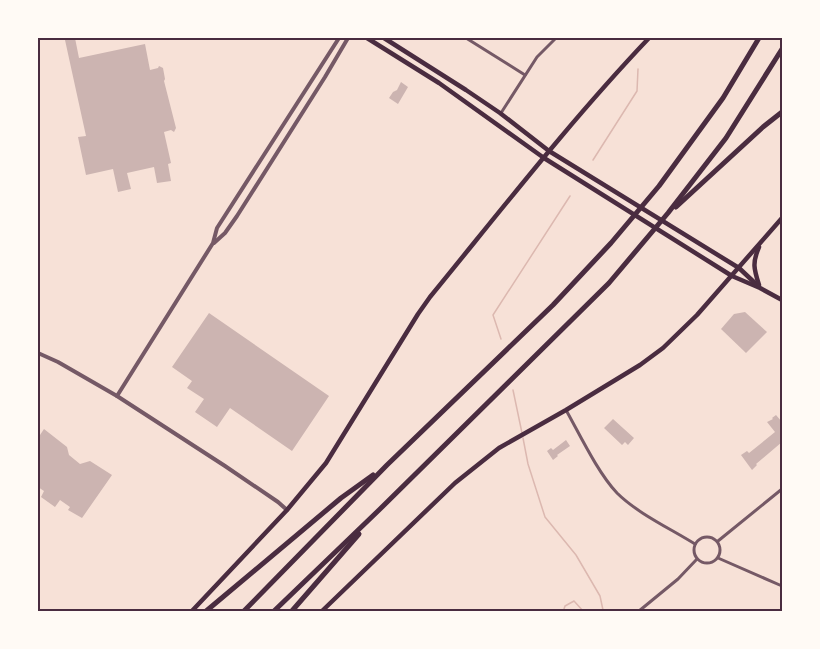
<svg xmlns="http://www.w3.org/2000/svg" width="820" height="649" viewBox="0 0 820 649" font-family="'IBM Plex Serif',serif">
  <rect width="100%" height="100%" fill="#f7e1d7"/>
  <g fill="none" stroke-linecap="round" stroke-linejoin="round">
    <g stroke="#dcb8b0" stroke-width="1.5">
      <path d="M 635,38 L 635,39"/>
      <path d="M 593,160 L 637,91 L 638,69"/>
      <path d="M 501,339 L 493,315 L 570,196"/>
      <path d="M 513,390 L 522,433"/>
      <path d="M 523,438 L 528,464 L 545,517 L 576,555 L 600,596 L 603,610 L 600,612"/>
      <path d="M 563,612 L 565,606 L 574,601 L 584,612"/>
    </g>
  </g>
  <g fill="#ccb4b1">
    <path d="M 75,38 L 79,58 L 145,44 L 150,70 L 158,68 L 159,66 L 163,68 L 165,79 L 164,81 L 176,128 L 174,132 L 171,130 L 164,132 L 171,163 L 168,164 L 171,181 L 157,183 L 154,167 L 127,173 L 131,189 L 118,192 L 113,169 L 86,175 L 78,137 L 86,136 L 65,40 Z"/>
    <path d="M 401,82 L 408,87 L 398,104 L 389,98 L 393,92 L 397,90 Z"/>
    <path d="M 745,312 L 767,332 L 746,353 L 721,329 L 734,314 Z"/>
    <path d="M 209,313 L 329,396 L 292,451 L 230,408 L 217,427 L 195,412 L 204,399 L 187,388 L 192,381 L 172,367 Z"/>
    <path d="M 776,415 L 782,422 L 782,442 L 756,464 L 757,465 L 752,470 L 741,455 L 747,451 L 749,453 L 775,432 L 767,422 L 773,419 L 772,418 Z"/>
    <path d="M 613,419 L 634,438 L 628,445 L 625,442 L 622,445 L 604,428 Z"/>
    <path d="M 44,429 L 67,447 L 69,455 L 80,464 L 90,461 L 112,475 L 82,518 L 68,510 L 70,507 L 60,500 L 55,507 L 41,497 L 44,491 L 38,487 L 38,438 Z"/>
    <path d="M 566,440 L 570,446 L 557,455 L 558,456 L 553,460 L 547,451 L 551,448 L 553,450 Z"/>
  </g>
  <g fill="none" stroke-linecap="round" stroke-linejoin="round">
    <g stroke="#755966" stroke-width="3">
      <path d="M 466,38 L 525,75"/>
      <path d="M 501,113 L 537,57 L 556,38"/>
      <path d="M 566,410 C 580,435 598,473 617,493 C 637,513 671,529 695,544"/>
      <circle cx="707" cy="550" r="13"/>
      <path d="M 718,541 L 782,489"/>
      <path d="M 718,558 L 782,586"/>
      <path d="M 639,611 L 678,579 L 697,559"/>
    </g>
    <g stroke="#755966" stroke-width="4">
      <path d="M 214,243 L 225,233 L 237,216 L 325,77 L 348,38"/>
      <path d="M 38,353 L 58,362 L 117,396 L 225,466 L 278,502 L 287,510"/>
      <path d="M 117,396 L 213,243 L 217,228 L 339,38"/>
    </g>
    <g stroke="#4a2c40" stroke-width="4.5">
      <path d="M 367,38 L 439,83 L 544,158 L 732,276 L 760,288 L 782,300"/>
      <path d="M 384,38 L 466,90 L 500,113 L 549,151 L 739,268 L 756,284"/>
      <path d="M 759,247 C 752,263 754,269 759,285"/>
      <path d="M 191,612 L 287,510 L 326,463 L 418,314 L 430,297 C 502,209 571,120 649,38"/>
      <path d="M 321,612 L 455,483 L 499,448 L 566,410 L 640,365 L 663,348 L 697,315 L 782,218"/>
    </g>
    <g stroke="#4a2c40" stroke-width="5">
      <path d="M 676,207 L 763,127 L 782,112"/>
      <path d="M 205,612 L 341,498 L 373,475"/>
      <path d="M 243,612 L 387,465 L 553,305 L 611,243 L 659,186 L 723,98 L 759,38"/>
      <path d="M 273,612 L 379,510 L 609,283 L 668,213 L 726,138 L 782,49"/>
      <path d="M 291,612 L 359,534"/>
    </g>
  </g>
  <rect width="820" height="649" fill="none" stroke="#fffaf5" stroke-width="78"/>
  <rect x="39" y="39" width="742" height="571" fill="none" stroke="#4a2c40" stroke-width="2"/>
</svg>
